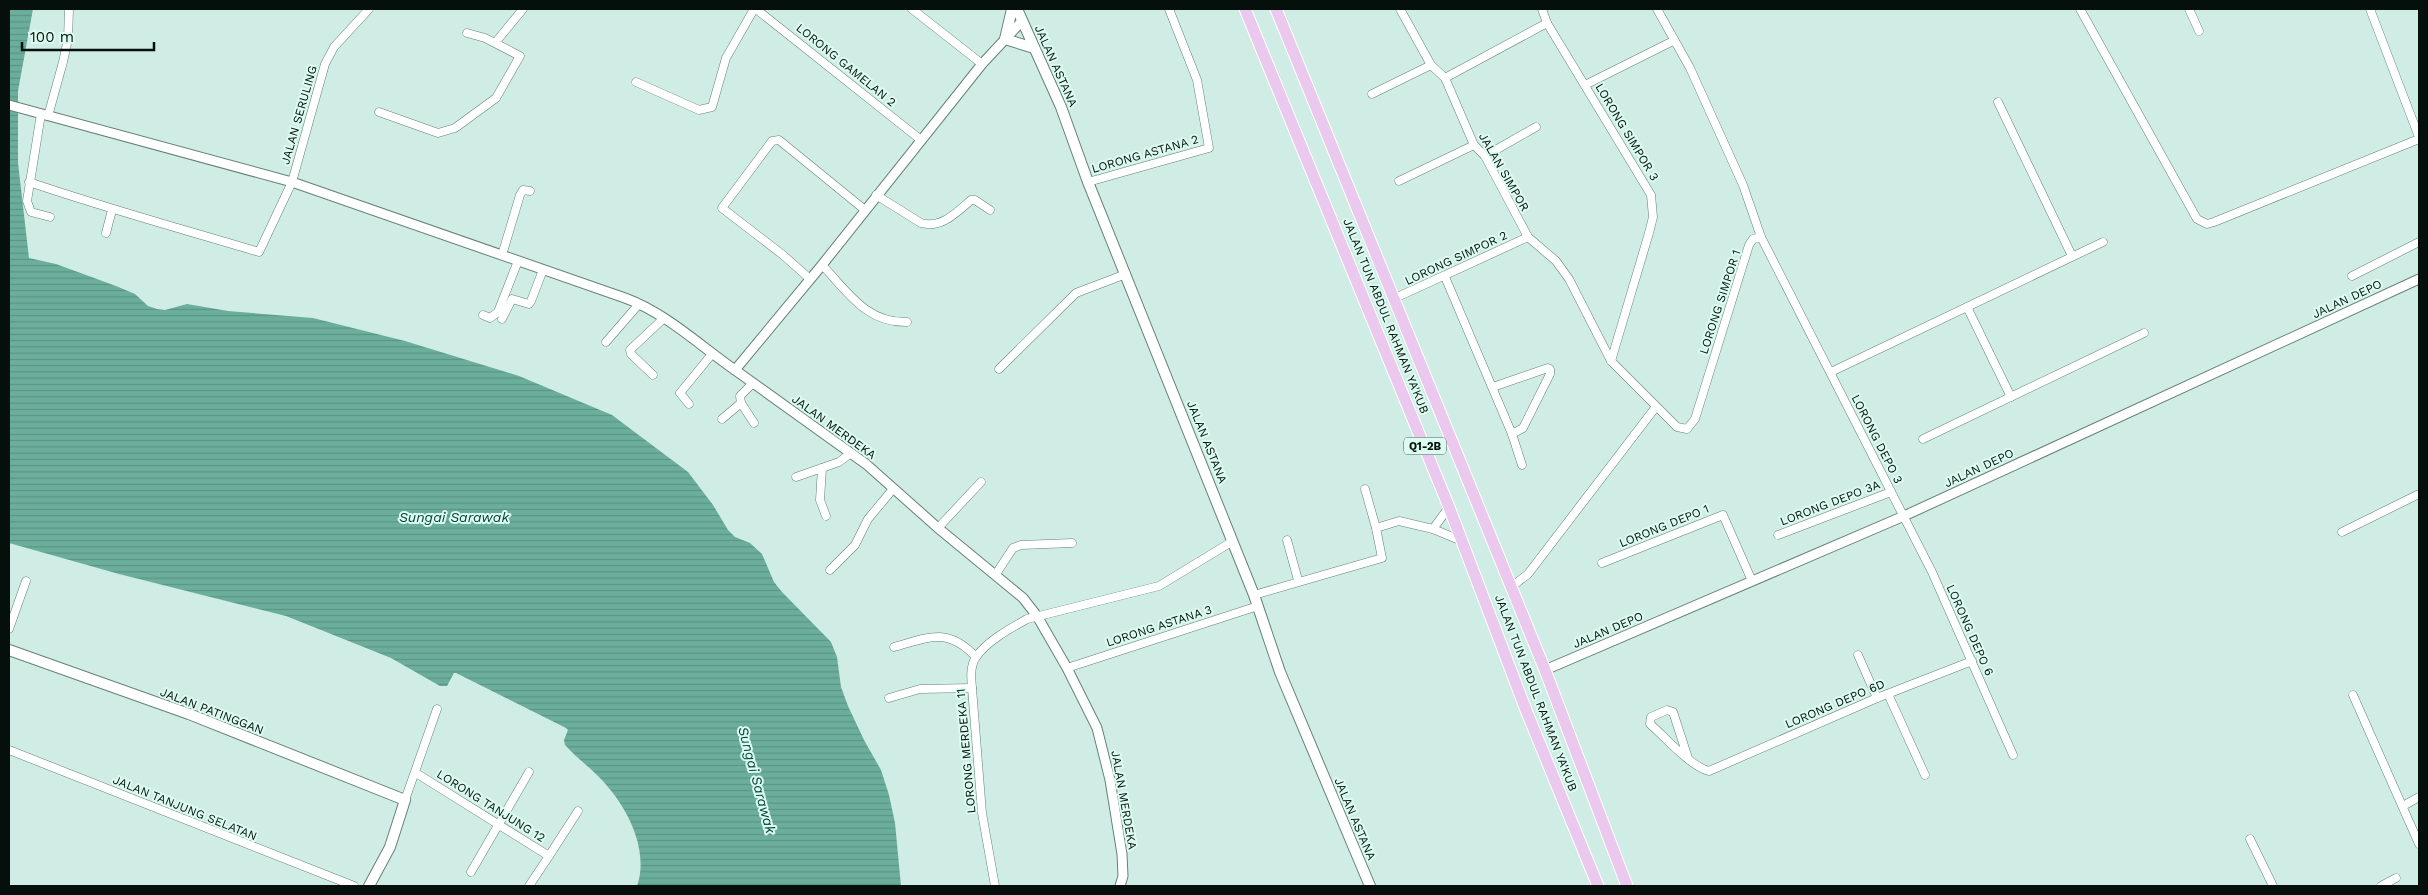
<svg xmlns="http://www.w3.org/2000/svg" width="2428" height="895" viewBox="0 0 2428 895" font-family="'Work Sans',sans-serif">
  <defs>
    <pattern id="water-rules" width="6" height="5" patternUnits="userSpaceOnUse" patternTransform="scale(1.25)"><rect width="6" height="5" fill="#6bae9c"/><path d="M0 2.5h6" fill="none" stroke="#5b9485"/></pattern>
  </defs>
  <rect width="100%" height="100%" fill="#cfede4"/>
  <path fill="url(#water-rules)" d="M 9,9 L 33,9 L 18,91 L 18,163 L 29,258 L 56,264 L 116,286 L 135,294 L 148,306 L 157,309 L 165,310 L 187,304 L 228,311 L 313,318 L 405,341 L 519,376 L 612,415 L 688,472 L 713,505 L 728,530 L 735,537 L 750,543 L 762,554 L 774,582 L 782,592 L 831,642 L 837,657 L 841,687 L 848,706 L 864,740 L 881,770 L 889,795 L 895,823 L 901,886 L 637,886 C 650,849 626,804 599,777 C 588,766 576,757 565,745 L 564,740 L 568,730 L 566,728 L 456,673 L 454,673 L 447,686 L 440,686 L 391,658 L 286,616 L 119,574 L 9,543 Z"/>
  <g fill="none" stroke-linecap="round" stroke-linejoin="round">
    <g stroke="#668179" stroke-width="9">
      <g id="minor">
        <path d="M 756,9 L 921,140"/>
        <path d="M 912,9 L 982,64"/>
        <path d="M 1400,9 L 1431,65 L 1445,78 L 1474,145 L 1485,156 L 1528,237 L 1556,261 L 1569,279 L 1611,361 L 1677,427 L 1687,429 L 1695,419 L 1749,245 L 1753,239 L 1761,237"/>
        <path d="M 1542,9 L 1547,23 L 1651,195 L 1653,217 L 1649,233 L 1611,361"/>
        <path d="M 1657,9 L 1690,68 L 1743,185 L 1761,237 L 1932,572 L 2013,755"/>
        <path d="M 2080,9 L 2197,219 L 2207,224 L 2214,222 L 2419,139"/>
        <path d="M 2189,9 L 2199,31"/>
        <path d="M 2370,9 L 2419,137"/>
        <path d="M 495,43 L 523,9"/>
        <path d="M 1445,78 L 1547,23"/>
        <path d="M 636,82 L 699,110 L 712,107 L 726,58 L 754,9"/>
        <path d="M 1585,85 L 1673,41"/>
        <path d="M 1372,94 L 1431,65"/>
        <path d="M 1998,102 L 2072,256"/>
        <path d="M 379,112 L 438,133 L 455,128 L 496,98 L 520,56 L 485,38 L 467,33"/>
        <path d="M 41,114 L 27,201 L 31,212 L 50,217"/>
        <path d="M 48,116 L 63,62 L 68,39 L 69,9"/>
        <path d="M 1485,156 L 1536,127"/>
        <path d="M 1399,181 L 1474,145"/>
        <path d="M 29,182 C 105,208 182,229 259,252 L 292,182 L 325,64 L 334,47 L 369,9"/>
        <path d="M 1088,182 L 1209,148 L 1197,80 L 1169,9"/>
        <path d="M 876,195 L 921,223 C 941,229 956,213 971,200 L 975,200 L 990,210"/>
        <path d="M 106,233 L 112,210"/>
        <path d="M 502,255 L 520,195 L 523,190 L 530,191"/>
        <path d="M 822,265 C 848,292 866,323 907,322"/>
        <path d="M 2352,276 L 2419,242"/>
        <path d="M 1445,277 L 1512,434 L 1522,465"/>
        <path d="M 810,279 L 783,255 L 722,208 L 772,141 L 779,140 L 865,210"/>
        <path d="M 1393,299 L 1528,237"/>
        <path d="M 1967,307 L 2011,397"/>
        <path d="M 483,315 L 490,318 L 498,312 L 518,261"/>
        <path d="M 502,319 L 512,299 L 529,304 L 531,301 L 543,270"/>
        <path d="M 606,342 L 639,304"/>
        <path d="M 999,369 L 1076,293 L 1126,274"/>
        <path d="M 1831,372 L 2103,242"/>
        <path d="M 653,375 L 631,354 L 630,350 L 664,318"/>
        <path d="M 753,383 L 740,396 L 741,403 L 754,423"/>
        <path d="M 1493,387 L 1548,368 L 1550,369 L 1550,374 L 1523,428 L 1512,434"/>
        <path d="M 689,404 L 680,393 L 712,354"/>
        <path d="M 722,419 L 741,403"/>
        <path d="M 1923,439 L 2144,333"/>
        <path d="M 822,468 L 820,500 L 826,516"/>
        <path d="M 796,477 L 839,462 L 851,453"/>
        <path d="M 1365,489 L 1376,528"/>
        <path d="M 938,528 L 981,482"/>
        <path d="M 1433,529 L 1449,507"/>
        <path d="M 2342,532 L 2419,494"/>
        <path d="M 1778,535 L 1891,492"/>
        <path d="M 1287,540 L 1298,580"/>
        <path d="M 1602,563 L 1723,515 L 1752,581"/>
        <path d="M 830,570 L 855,545 L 868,519 L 893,489"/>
        <path d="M 996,574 L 1013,548 L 1021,545 L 1072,543"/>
        <path d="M 1510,588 L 1528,574 L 1655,408"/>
        <path d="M 1254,595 L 1382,558 L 1376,528 L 1399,521 L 1433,529 L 1462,541"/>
        <path d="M 9,629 L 26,581"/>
        <path d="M 894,647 C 930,637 948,627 976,657"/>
        <path d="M 1858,655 L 1877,698"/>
        <path d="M 1067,668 L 1258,606"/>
        <path d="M 1888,694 L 1925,775"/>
        <path d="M 2353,695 L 2419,844"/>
        <path d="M 889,698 L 920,689 L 972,688"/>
        <path d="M 9,750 L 354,886"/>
        <path d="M 1688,758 L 1673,712 L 1667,710 L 1651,717 L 1650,724 C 1665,737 1691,767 1709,771 L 1877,698 L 1972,661"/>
        <path d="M 416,773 L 549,856 L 529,886"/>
        <path d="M 405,800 L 437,709"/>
        <path d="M 2403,806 L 2419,797"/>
        <path d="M 2250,839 L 2273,886"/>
        <path d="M 549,856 L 578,811"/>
        <path d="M 471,872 L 529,772"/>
        <path d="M 995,886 L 982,813 L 972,688 C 971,678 970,666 976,657 C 987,641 1011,628 1027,619 L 1159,586 L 1233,541"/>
        <path d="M 2381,886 L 2396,878"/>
      </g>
    </g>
    <g stroke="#668179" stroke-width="11">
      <g id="tertiary">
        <path d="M 1022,21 L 982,64 L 822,265 L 735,370 L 866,464 L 938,528 L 1023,598 L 1037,616 L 1067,668 L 1097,728 L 1110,780 L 1122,854 L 1123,876 L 1120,886"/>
        <path d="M 9,105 L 292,182 L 625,298 C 666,313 699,345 735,370"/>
        <path d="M 1545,670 L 1904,516 L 2419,279"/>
      </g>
    </g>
    <g stroke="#668179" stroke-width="12">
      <g id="secondary">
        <path d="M 1012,9 L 1005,39 L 1034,48"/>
        <path d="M 1017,9 L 1061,107 L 1088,182 L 1254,595 L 1280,672 L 1370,886"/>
        <path d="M 9,650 L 189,714 L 405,800 L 390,847 L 369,886"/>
      </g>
    </g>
    <g stroke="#fff" stroke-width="13">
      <g id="primary">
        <path d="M 1245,9 L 1449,507 L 1526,710 L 1598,886"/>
        <path d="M 1276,9 L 1545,670 L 1627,886"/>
      </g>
    </g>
    <use href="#minor" stroke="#fff" stroke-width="8"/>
    <use href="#tertiary" stroke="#fff" stroke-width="9"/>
    <use href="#secondary" stroke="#fff" stroke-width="10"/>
    <use href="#primary" stroke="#ebc8ed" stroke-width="11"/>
  </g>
  <g text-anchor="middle" stroke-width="4" stroke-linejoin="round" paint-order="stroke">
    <rect fill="#dcfbf1" stroke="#465651" stroke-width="1" x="1404" y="437.5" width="42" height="17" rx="4"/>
    <g font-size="11" font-weight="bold" fill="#050f0c">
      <text x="1425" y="450">Q1-2B</text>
    </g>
    <g font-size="12" fill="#050f0c" stroke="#dcfbf1">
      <text transform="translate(846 65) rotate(39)" y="4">LORONG GAMELAN 2</text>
      <text transform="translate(1056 66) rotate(66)" y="4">JALAN ASTANA</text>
      <text transform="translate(299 115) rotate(-74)" y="4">JALAN SERULING</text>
      <text transform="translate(1627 132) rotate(59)" y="4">LORONG SIMPOR 3</text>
      <text transform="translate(1145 154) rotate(-16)" y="4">LORONG ASTANA 2</text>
      <text transform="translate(1504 172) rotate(60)" y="4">JALAN SIMPOR</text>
      <text transform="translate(1456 258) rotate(-25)" y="4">LORONG SIMPOR 2</text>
      <text transform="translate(2347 299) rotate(-25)" y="4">JALAN DEPO</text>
      <text transform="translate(1720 302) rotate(-72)" y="4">LORONG SIMPOR 1</text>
      <text transform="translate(1386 316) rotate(68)" y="4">JALAN TUN ABDUL RAHMAN YA'KUB</text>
      <text transform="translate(834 427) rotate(36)" y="4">JALAN MERDEKA</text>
      <text transform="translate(1877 439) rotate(63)" y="4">LORONG DEPO 3</text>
      <text transform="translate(1207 442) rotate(68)" y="4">JALAN ASTANA</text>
      <text transform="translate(1979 468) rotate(-25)" y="4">JALAN DEPO</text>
      <text transform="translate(1830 503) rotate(-21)" y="4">LORONG DEPO 3A</text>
      <text transform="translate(1664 526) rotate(-22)" y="4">LORONG DEPO 1</text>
      <text transform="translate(1159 626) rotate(-18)" y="4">LORONG ASTANA 3</text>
      <text transform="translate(1608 630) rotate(-23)" y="4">JALAN DEPO</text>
      <text transform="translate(1970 630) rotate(66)" y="4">LORONG DEPO 6</text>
      <text transform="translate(1536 693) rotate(69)" y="4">JALAN TUN ABDUL RAHMAN YA'KUB</text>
      <text transform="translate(1835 704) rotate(-23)" y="4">LORONG DEPO 6D</text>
      <text transform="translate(212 711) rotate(21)" y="4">JALAN PATINGGAN</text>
      <text transform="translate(966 751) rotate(-95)" y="4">LORONG MERDEKA 11</text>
      <text transform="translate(1124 800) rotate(80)" y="4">JALAN MERDEKA</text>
      <text transform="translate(491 806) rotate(32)" y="4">LORONG TANJUNG 12</text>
      <text transform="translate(185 808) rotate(22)" y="4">JALAN TANJUNG SELATAN</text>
      <text transform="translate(1355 819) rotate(67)" y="4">JALAN ASTANA</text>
    </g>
    <g font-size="14" font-style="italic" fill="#034235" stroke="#dcfbf1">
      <text x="454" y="522">Sungai Sarawak</text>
      <text transform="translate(757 780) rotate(75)" y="5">Sungai Sarawak</text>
    </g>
  </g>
  <rect width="2428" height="895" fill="none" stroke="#050f0c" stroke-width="20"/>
  <path d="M22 42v8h132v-8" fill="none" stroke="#050f0c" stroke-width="2.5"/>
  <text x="30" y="42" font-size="15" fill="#050f0c" stroke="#dcfbf1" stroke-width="4" paint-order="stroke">100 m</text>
</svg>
